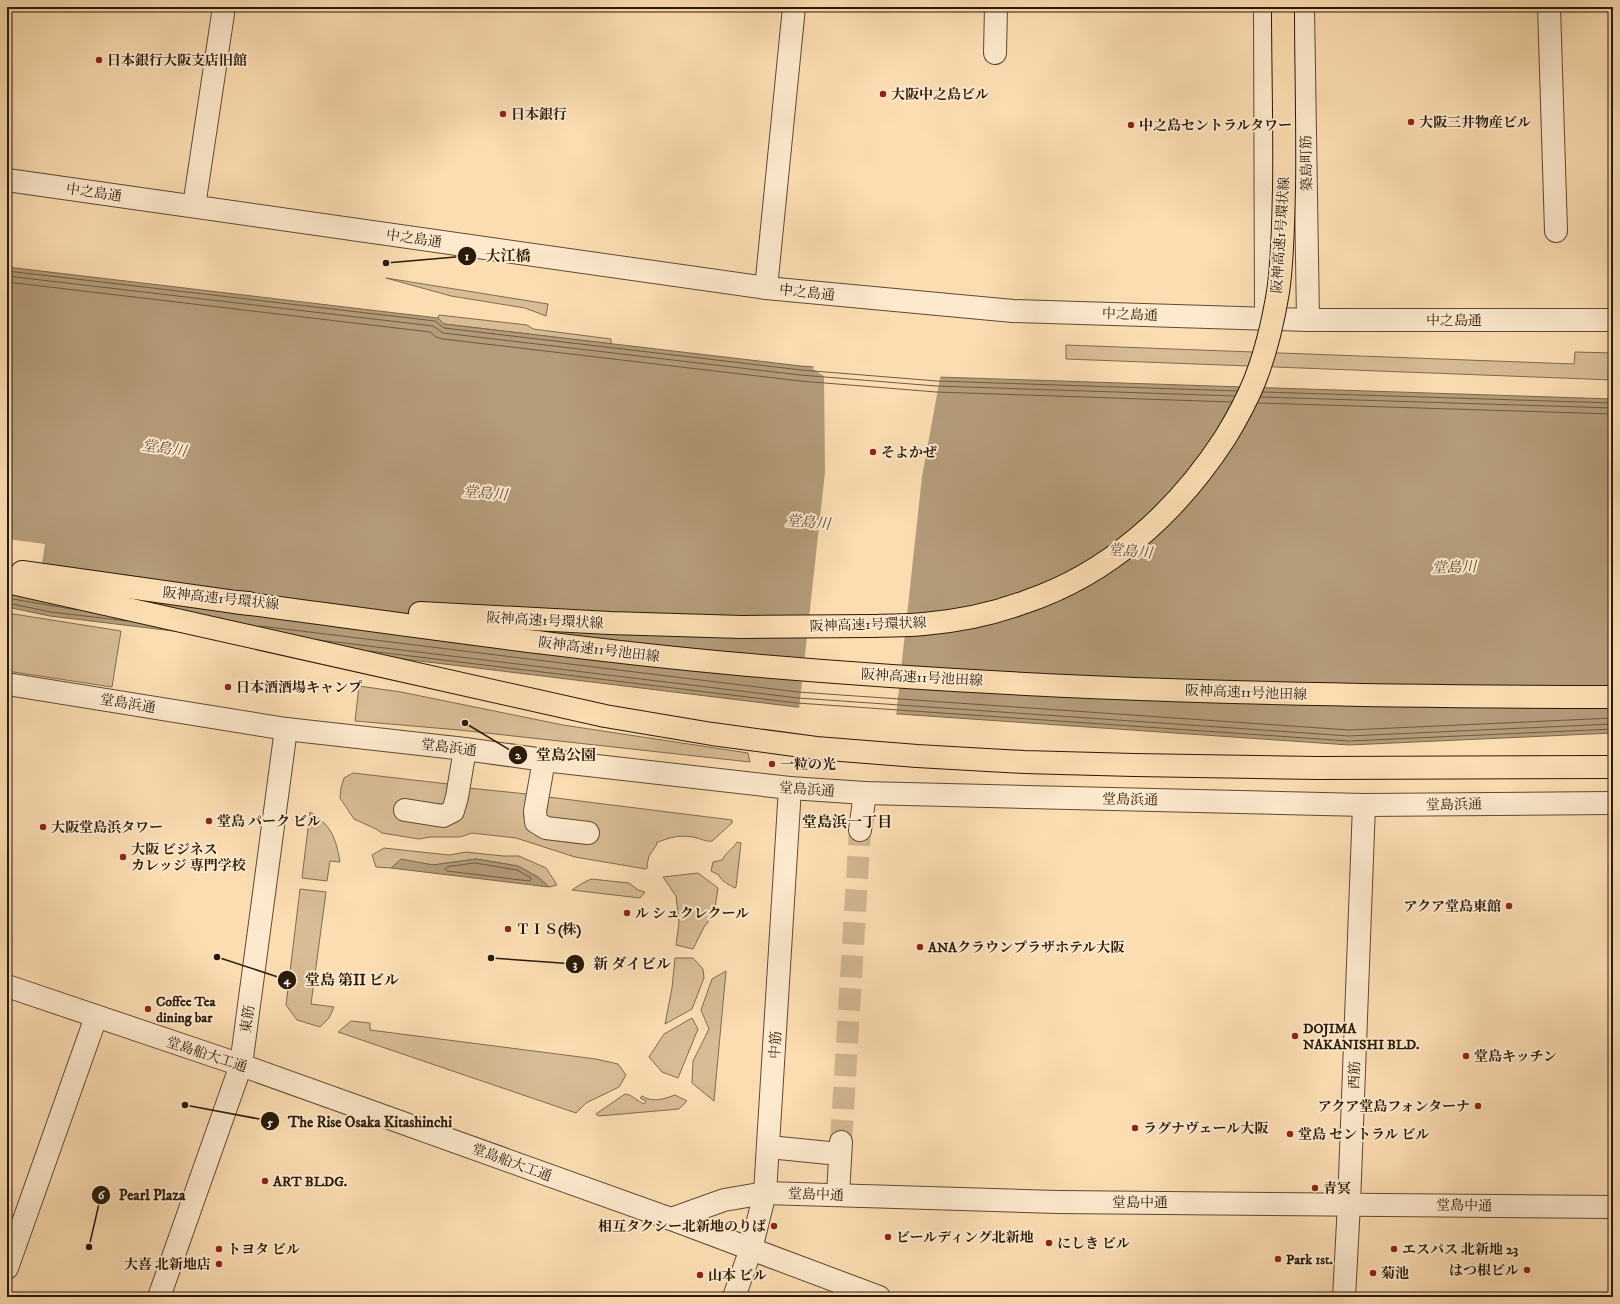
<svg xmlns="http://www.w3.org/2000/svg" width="1620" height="1304" viewBox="0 0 1620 1304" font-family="'IM FELL DW Pica','Noto Serif JP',serif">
  <rect width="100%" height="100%" fill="#fcddb2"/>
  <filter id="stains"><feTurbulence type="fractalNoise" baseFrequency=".005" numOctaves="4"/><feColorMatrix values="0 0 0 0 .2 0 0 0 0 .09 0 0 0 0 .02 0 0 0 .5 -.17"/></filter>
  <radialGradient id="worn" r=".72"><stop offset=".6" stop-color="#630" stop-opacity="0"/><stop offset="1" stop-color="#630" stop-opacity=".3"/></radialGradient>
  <g fill="#d8bc95" stroke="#806b4f">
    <path d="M 386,278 L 548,304 L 546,316 L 525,308 L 451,296 Z"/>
    <path d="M 439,315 L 527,325 L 533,329 L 611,339 L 611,344 L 444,324 L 438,318 Z"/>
    <path d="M 1066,345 L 1574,364 L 1575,352 L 1613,353 L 1613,380 L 1066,359 Z"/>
    <path d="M 7,613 L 121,631 L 112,687 L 7,671 Z"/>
    <path d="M 359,686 L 401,692 L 563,725 L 748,753 L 750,762 L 459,730 L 355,721 Z"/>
    <path d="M 353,773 L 448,784 L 445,805 L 410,800 L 447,825 C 467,820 466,805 468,788 L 527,794 L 524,817 L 528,830 L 546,839 L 581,844 L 586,839 L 546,818 L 548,797 L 732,820 L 732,823 L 712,841 C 706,842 702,839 697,838 C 681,834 670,837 656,843 L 657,844 L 649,856 L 647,865 L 648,867 L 646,869 L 575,857 L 516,838 L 472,833 L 460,837 L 430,837 L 419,839 L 382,833 L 376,829 L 354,819 L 340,798 L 341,788 L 344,778 Z"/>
    <path d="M 310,812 C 331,825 336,838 340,862 L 330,861 L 327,881 L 302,878 Z"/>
    <path d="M 737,842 L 741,843 L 736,887 L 735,888 C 729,885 721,881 719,875 L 711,871 L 713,862 L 722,860 C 727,851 732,850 737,842 Z"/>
    <path d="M 384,848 L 449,855 L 466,852 L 503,856 L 519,856 L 546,868 L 557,885 L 549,887 L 538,877 L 518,866 L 476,859 L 433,865 L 401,860 L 391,868 L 376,867 L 372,855 Z"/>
    <path d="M 698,873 L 718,888 L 714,914 L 704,927 L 693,949 L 676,945 L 679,923 L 676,896 L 663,877 Z"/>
    <path d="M 591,879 L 629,883 L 638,890 L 645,892 L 640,898 L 572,890 L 581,884 Z"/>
    <path d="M 300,889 L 326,892 L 311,1004 L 334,1007 L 329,1018 L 320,1027 L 297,1020 L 286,1005 Z"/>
    <path d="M 675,958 L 693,958 L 703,969 L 704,978 L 692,1009 L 665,1024 L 672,988 Z"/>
    <path d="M 726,971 L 714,1101 L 692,1083 L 693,1061 L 709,1029 L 701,1010 L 712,979 Z"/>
    <path d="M 692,1018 L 698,1029 L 678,1078 L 662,1072 L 649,1057 L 664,1034 Z"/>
    <path d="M 351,1021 L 370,1023 L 370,1030 L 596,1059 L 618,1064 L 626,1075 L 619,1087 L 586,1103 L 576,1113 L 338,1032 Z"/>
    <path d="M 625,1094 C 633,1095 637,1101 644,1104 L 646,1101 L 640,1098 L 642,1096 C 653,1103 664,1099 675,1095 L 687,1101 L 679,1109 L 599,1116 L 596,1114 Z"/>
  </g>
  <g fill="#b49b79" stroke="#7c674c">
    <path d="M 7,267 L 438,318 L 444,324 L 801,366 L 937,377 L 1613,399 L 1613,733 L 1349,745 L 797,707 L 50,616 L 7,607 Z"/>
    <path d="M 401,859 L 433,865 L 476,859 L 518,866 L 538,877 L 549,887 L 391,868 Z"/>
  </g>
  <g fill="#fcddb2">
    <path d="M 814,366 L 942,375 L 940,378 L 922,477 L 896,716 L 799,709 L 825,472 L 824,376 L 813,369 Z"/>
    <path d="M 7,539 L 45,544 L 40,578 L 7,574 Z"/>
  </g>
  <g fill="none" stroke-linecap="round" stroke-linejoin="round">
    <g stroke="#6e5a41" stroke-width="1">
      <path d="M 7,271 L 435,321 L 444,328 L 801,370 L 937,381 L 1237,391"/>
      <path d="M 7,276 L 433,326 L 443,333 L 800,375 L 936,386 L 1235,396"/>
      <path d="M 7,282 L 430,332 L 436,337 L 443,339 L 800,381 L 936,392 L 1232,402"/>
      <path d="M 1263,392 L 1613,403"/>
      <path d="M 1261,397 L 1613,408"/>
      <path d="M 1258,403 L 1613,414"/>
      <path d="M 7,598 L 77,610"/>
      <path d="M 7,603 L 51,612 L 127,621"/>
      <path d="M 260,626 L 798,692 L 1349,730 L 1613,718"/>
      <path d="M 319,640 L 798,698 L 1349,736 L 1613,724"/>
      <path d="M 369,651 L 797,703 L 1349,741 L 1613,729"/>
      <path d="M 475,863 L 517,870 L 530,877 L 531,880 L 529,881 L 447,871 L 445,869 L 447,867 Z"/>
    </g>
    <path stroke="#d2b690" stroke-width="22" stroke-dasharray="22 11" stroke-linecap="butt" d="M 841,1142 L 860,830"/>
    <g stroke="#5e4b33" stroke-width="24">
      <g id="minor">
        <path d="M 1265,7 L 1266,318"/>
        <path d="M 1303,7 L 1308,320"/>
        <path d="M 1549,7 L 1556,231"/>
        <path d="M 995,53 L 996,7"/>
        <path d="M 7,180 L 766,288 L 1013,311 L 1308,320 L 1613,320"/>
        <path d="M 194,206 L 224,7"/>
        <path d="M 766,288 L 794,7"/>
        <path d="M 7,684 L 286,729 L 465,749 L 544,760 L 790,788 L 865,793 L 1364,805 L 1613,803"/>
        <path d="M 544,760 L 535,811 L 536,822 L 546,828 L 588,833"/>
        <path d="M 405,810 L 443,816 L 453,811 L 457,797 L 465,749"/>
        <path d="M 860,830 L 865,793"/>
        <path d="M 7,986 L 241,1065 L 671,1219 L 879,1297"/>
        <path d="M 769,1147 L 839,1154"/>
        <path d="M 838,1195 L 841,1142"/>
        <path d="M 671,1219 L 724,1200 L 765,1193 L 1057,1202 L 1613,1207"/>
        <path d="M 7,1268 L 96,1017"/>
        <path d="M 159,1297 L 241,1065 L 286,729"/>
        <path d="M 734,1297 L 751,1249 L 765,1193 L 790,788"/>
        <path d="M 1344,1297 L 1349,1204 L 1364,805"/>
      </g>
    </g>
    <g stroke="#291a09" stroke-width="24">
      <g id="highway">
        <path d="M 22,572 L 235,602 L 249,603"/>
        <path d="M 7,582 L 605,716 L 712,734 L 816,748 L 917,756 L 1024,762 L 1134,765 L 1318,768 L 1613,767"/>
        <path d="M 235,602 C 403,624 570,649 738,664 C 1029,690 1321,697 1613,697"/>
        <path d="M 420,613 L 610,623 L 742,627 L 872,626"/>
      </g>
    </g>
    <use href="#minor" stroke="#fde9cd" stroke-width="22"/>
    <use href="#highway" stroke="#fcddb2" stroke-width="22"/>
    <g stroke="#291a09" stroke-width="24" stroke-linecap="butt">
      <path id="highway-bridge" d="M 872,626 C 889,625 906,626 924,624 C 958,621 993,614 1025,602 C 1109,574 1177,512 1225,438 C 1236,420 1247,400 1255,380 C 1266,352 1273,322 1278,292 C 1283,258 1283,223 1284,189 C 1285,128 1283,68 1283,7"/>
    </g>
    <use href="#highway-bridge" stroke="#fcddb2" stroke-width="22"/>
  </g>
  <g fill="#8f2418" stroke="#fde9cd" stroke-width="1.5">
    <circle cx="99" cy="60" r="4"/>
    <circle cx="883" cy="94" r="4"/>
    <circle cx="503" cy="114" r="4"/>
    <circle cx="1411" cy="122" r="4"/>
    <circle cx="1131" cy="125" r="4"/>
    <circle cx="873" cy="452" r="4"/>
    <circle cx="228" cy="687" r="4"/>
    <circle cx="772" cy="764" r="4"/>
    <circle cx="209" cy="821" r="4"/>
    <circle cx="43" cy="827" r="4"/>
    <circle cx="123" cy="857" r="4"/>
    <circle cx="1509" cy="906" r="4"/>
    <circle cx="627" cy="913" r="4"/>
    <circle cx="508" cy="929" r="4"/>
    <circle cx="920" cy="947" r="4"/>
    <circle cx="148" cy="1009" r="4"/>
    <circle cx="1295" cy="1036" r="4"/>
    <circle cx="1466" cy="1056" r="4"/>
    <circle cx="1478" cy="1106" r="4"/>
    <circle cx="1135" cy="1128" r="4"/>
    <circle cx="1290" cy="1134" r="4"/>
    <circle cx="265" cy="1181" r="4"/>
    <circle cx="1315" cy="1188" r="4"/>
    <circle cx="774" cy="1226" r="4"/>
    <circle cx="888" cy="1237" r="4"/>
    <circle cx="1049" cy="1243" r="4"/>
    <circle cx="219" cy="1249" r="4"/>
    <circle cx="1394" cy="1249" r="4"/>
    <circle cx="1278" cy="1259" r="4"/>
    <circle cx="219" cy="1264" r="4"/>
    <circle cx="1527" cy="1270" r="4"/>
    <circle cx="1373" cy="1273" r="4"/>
    <circle cx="700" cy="1275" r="4"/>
  </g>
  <g text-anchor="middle" stroke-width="4" stroke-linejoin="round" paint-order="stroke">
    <g font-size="14" font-weight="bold" fill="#291a09" stroke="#fde9cd" text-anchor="start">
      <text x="107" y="65">日本銀行大阪支店旧館</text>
      <text x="891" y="99">大阪中之島ビル</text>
      <text x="511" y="119">日本銀行</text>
      <text x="1419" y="127">大阪三井物産ビル</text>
      <text x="1139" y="130">中之島セントラルタワー</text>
      <text x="881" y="457">そよかぜ</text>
      <text x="236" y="692">日本酒酒場キャンプ</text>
      <text x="780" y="769">一粒の光</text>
      <text x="217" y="826">堂島 パーク ビル</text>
      <text x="51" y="832">大阪堂島浜タワー</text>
      <text x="131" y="854">大阪 ビジネス<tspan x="131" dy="16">カレッジ 専門学校</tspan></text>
      <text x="1501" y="911" text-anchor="end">アクア堂島東館</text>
      <text x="635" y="918">ル シュクレクール</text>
      <text x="516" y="934">ＴＩＳ(株)</text>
      <text x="928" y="952">ANAクラウンプラザホテル大阪</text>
      <text x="156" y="1006">Coffee Tea<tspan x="156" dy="16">dining bar</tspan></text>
      <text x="1303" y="1033">DOJIMA<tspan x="1303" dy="16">NAKANISHI BLD.</tspan></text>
      <text x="1474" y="1061">堂島キッチン</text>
      <text x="1470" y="1111" text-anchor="end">アクア堂島フォンターナ</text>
      <text x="1143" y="1133">ラグナヴェール大阪</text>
      <text x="1298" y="1139">堂島 セントラル ビル</text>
      <text x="273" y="1186">ART BLDG.</text>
      <text x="1323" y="1193">青冥</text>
      <text x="766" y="1231" text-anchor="end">相互タクシー北新地のりば</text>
      <text x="896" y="1242">ビールディング北新地</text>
      <text x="1057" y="1248">にしき ビル</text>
      <text x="227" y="1254">トヨタ ビル</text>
      <text x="1402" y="1254">エスパス 北新地 23</text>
      <text x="1286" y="1264">Park 1st.</text>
      <text x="211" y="1269" text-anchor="end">大喜 北新地店</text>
      <text x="1519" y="1275" text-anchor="end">はつ根ビル</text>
      <text x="1381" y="1278">菊池</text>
      <text x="708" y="1280">山本 ビル</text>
    </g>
    <g font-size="14" fill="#291a09" stroke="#fde9cd">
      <text transform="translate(1306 163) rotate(-91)" y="5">築島町筋</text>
      <text transform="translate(94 192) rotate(8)" y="5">中之島通</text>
      <text transform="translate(1280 235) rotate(-86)" y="5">阪神高速1号環状線</text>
      <text transform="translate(414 238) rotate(8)" y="5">中之島通</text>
      <text transform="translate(807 292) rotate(6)" y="5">中之島通</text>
      <text transform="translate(1130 314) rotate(2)" y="5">中之島通</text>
      <text x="1454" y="325">中之島通</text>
      <text transform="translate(221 598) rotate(6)" y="5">阪神高速1号環状線</text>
      <text transform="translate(545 620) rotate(3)" y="5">阪神高速1号環状線</text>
      <text transform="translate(868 624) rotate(-2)" y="5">阪神高速1号環状線</text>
      <text transform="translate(599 649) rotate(7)" y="5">阪神高速11号池田線</text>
      <text transform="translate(922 677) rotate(3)" y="5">阪神高速11号池田線</text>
      <text transform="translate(1246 692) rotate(2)" y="5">阪神高速11号池田線</text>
      <text transform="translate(128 703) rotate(9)" y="5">堂島浜通</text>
      <text transform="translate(449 747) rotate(7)" y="5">堂島浜通</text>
      <text transform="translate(807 789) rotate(4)" y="5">堂島浜通</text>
      <text transform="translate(1130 799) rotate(1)" y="5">堂島浜通</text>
      <text transform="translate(1454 804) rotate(-1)" y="5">堂島浜通</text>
      <text transform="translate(247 1019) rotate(-82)" y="5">東筋</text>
      <text transform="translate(775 1045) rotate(-87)" y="5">中筋</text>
      <text transform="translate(207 1054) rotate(18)" y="5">堂島船大工通</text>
      <text transform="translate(1354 1075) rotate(-88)" y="5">西筋</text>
      <text transform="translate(512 1162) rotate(20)" y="5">堂島船大工通</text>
      <text transform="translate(816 1194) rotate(2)" y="5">堂島中通</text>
      <text x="1140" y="1207">堂島中通</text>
      <text transform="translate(1464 1205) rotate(1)" y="5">堂島中通</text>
    </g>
    <g font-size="15" font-style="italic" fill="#614e36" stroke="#fde9cd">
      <text transform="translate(164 448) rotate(9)" y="5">堂島川</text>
      <text transform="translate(485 493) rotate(5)" y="5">堂島川</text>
      <text transform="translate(808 522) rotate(5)" y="5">堂島川</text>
      <text transform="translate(1130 551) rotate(5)" y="5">堂島川</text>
      <text transform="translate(1454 567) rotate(-1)" y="5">堂島川</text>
    </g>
    <g font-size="15" font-weight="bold" fill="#291a09" stroke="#fde9cd">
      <text x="847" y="827">堂島浜一丁目</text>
    </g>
  </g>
  <path fill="none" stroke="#291a09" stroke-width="1.5" d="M386 263L467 256M465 723L518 755M491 958L575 964M217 957L287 980M185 1105L270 1121M89 1247L101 1195"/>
  <g fill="#291a09" stroke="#fde9cd" stroke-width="1.5">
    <circle cx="386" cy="263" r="4"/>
    <circle cx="465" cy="723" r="4"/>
    <circle cx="491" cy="958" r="4"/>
    <circle cx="217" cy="957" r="4"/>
    <circle cx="185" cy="1105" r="4"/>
    <circle cx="89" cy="1247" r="4"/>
    <circle cx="467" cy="256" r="10"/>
    <circle cx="518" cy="755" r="10"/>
    <circle cx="575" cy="964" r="10"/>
    <circle cx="287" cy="980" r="10"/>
    <circle cx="270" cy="1121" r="10"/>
    <circle cx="101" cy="1195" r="10"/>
  </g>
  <g font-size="12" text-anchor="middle" font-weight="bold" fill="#fff">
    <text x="467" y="260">1</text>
    <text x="518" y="759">2</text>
    <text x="575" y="968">3</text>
    <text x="287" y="984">4</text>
    <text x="270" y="1126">5</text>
    <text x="101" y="1199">6</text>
  </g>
  <g font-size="15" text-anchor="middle" font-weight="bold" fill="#291a09" stroke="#fde9cd" stroke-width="4" stroke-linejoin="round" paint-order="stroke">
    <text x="508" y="261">大江橋</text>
    <text x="566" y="760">堂島公園</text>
    <text x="632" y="969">新 ダイビル</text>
    <text x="352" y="985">堂島 第II ビル</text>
    <text x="370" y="1127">The Rise Osaka Kitashinchi</text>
    <text x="152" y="1200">Pearl Plaza</text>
  </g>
  <rect width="1620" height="1304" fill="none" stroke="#fcddb2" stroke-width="24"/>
  <rect x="8" y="8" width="1604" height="1288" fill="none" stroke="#291a09" stroke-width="2"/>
  <rect x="12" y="12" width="1596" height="1280" fill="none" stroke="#291a09"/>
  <rect width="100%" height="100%" filter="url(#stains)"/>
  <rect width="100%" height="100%" fill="url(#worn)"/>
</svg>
